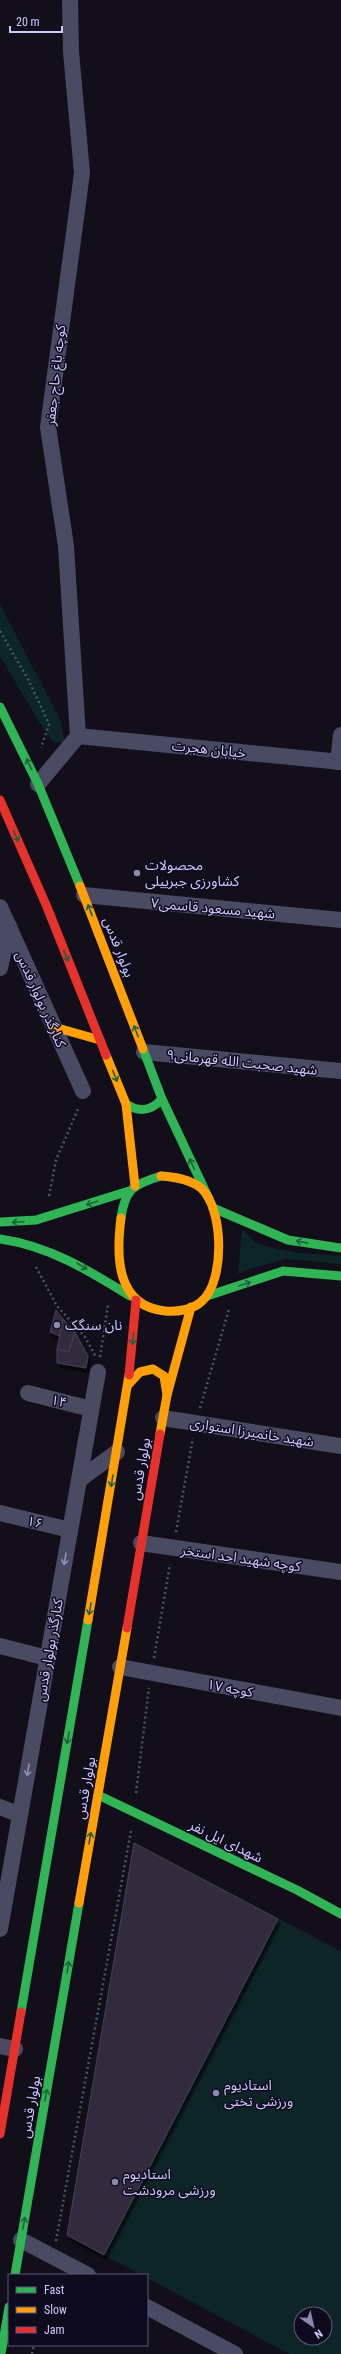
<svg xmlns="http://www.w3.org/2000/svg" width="341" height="2354" viewBox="0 0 341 2354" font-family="'Roboto Condensed','Noto Sans Arabic',sans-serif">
  <defs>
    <filter id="shadow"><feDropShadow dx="2.5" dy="4.5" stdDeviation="1" flood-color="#0009"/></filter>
  </defs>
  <rect width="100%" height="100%" fill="#120f1a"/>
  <g fill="#0e2527" fill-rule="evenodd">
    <path d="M 0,604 L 60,719 L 65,743 L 53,742 L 39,722 L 0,656 Z"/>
    <path d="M 242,1229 L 256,1243 L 273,1248 L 300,1253 L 341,1256 L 341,1264 L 286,1259 L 253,1268 L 238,1274 Z"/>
    <path d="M 134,1843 L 341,1951 L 341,2354 L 289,2354 L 147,2278 L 147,2275 L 141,2275 L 67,2235 ZM 301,2314 L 325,2314 L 325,2338 L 301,2338 Z"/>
  </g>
  <g fill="#302c3e" stroke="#454059" filter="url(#shadow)">
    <path d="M 56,1310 L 63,1319 L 60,1336 L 50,1332 Z"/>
    <path d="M 63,1319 L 75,1332 L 69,1352 L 57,1349 Z"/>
    <path d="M 75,1332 L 88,1356 L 86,1368 L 57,1363 L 57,1349 L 69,1352 Z"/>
    <path d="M 134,1843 L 278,1919 L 104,2255 L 67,2235 Z"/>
  </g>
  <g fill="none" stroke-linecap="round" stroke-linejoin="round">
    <g stroke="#475766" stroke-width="2.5" stroke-dasharray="2 3" stroke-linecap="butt">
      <path d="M 0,631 L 29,681 L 49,724 L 41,748"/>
      <path d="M 49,1196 L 56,1160 L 79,1107"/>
      <path d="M 36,1267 L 57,1306 L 85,1337 L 96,1357"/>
      <path d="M 100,1357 L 108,1305"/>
      <path d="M 200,1408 L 229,1309"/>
      <path d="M 176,1532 L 193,1438"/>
      <path d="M 154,1658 L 170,1564"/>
      <path d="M 136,1793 L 149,1688"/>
      <path d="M 56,2241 L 131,1831"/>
      <path d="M 32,2354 L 34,2345"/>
    </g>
    <g stroke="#4b4a63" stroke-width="16">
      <path d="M 78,736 L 341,762"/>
      <path d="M 338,762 L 341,735"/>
      <path d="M 38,784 L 78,736 L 66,546 L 48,427 L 82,173 L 71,52 L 70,0"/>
      <path d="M 84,895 L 341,920"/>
      <path d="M 0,907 L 83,1091"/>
      <path d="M 0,968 L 9,926"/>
      <path d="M 144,1052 L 341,1071"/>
      <path d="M 28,1393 L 91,1409"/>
      <path d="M 163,1418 L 341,1446"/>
      <path d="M 79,1480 L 117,1452"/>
      <path d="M 0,1513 L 70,1530"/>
      <path d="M 141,1543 L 341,1572"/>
      <path d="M 0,1646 L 47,1658"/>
      <path d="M 120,1667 L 341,1708"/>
      <path d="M 0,1807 L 20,1815"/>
      <path d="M 0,1929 L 98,1372"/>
      <path d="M 0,2046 L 15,2049"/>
      <path d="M 21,2240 L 88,2275"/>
      <path d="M 147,2307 L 235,2354"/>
    </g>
    <g stroke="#30b455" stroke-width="9">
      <path d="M 0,707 L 38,784 L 80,886"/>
      <path d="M 143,1049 L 162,1099 L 209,1199"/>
      <path d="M 126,1104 C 140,1113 151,1111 162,1099"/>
      <path d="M 213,1208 L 288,1240 L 341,1248"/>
      <path d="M 121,1218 C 125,1189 134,1184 161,1176"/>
      <path d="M 0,1222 L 36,1220 L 129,1191"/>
      <path d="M 0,1239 C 49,1246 88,1270 130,1296"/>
      <path d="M 207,1296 L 283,1271 L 341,1276"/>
      <path d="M 98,1795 L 297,1890 L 341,1914"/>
      <path d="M 21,2012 L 88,1620"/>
      <path d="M 15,2275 L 79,1903"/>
      <path d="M 1,2354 L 9,2307"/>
    </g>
    <g stroke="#ff9f0a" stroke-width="9">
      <path d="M 80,886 L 143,1049"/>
      <path d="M 54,1027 L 100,1040"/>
      <path d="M 106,1055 L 126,1104 L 135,1186"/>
      <path d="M 121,1218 C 116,1256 116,1306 165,1311 C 177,1312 193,1310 202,1301 C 225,1281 224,1209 201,1188 C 190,1179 175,1177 161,1176"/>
      <path d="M 128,1385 L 140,1372 L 153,1369 L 164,1376 L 167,1395"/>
      <path d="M 160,1434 L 167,1395 L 191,1307"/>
      <path d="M 88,1620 L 129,1375"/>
      <path d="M 79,1903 L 127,1628"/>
    </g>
    <g stroke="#e5322d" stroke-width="9">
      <path d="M 0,800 L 47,907 L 106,1055"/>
      <path d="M 129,1375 L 136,1300"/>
      <path d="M 127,1628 L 160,1434"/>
      <path d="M 0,2134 L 21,2012"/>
    </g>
  </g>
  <defs><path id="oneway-shaft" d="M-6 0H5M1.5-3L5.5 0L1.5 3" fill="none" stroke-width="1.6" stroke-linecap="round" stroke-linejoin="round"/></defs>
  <g stroke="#20603a">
    <use href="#oneway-shaft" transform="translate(29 764) rotate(-116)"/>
    <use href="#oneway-shaft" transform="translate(16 836) rotate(66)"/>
    <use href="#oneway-shaft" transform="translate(90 910) rotate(-111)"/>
    <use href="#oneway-shaft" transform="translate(66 956) rotate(68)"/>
    <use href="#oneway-shaft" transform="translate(136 1031) rotate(-111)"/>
    <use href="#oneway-shaft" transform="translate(115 1076) rotate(68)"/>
    <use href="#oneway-shaft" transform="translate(192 1164) rotate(-115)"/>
    <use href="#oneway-shaft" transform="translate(92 1203) rotate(162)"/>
    <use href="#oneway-shaft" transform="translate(18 1222) rotate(177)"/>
    <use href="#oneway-shaft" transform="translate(302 1242) rotate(-170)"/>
    <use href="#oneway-shaft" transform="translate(82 1266) rotate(32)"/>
    <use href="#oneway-shaft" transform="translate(245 1284) rotate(-18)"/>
    <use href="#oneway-shaft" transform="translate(133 1339) rotate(96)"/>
    <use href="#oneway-shaft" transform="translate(112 1481) rotate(100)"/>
    <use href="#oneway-shaft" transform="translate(90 1609) rotate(100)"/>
    <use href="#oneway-shaft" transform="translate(68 1738) rotate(100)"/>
    <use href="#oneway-shaft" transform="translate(90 1838) rotate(-80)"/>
    <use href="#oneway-shaft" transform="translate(68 1967) rotate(-80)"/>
    <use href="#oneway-shaft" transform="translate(46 2095) rotate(-80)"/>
    <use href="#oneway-shaft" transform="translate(24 2223) rotate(-80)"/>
  </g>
  <g stroke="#948fb9">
    <use href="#oneway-shaft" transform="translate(65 1559) rotate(100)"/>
    <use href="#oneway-shaft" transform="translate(28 1770) rotate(100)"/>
  </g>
  <g fill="#8e87af" stroke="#0f0b1f" stroke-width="1.5">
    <circle cx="137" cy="873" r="4"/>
    <circle cx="57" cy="1325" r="4"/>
    <circle cx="216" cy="2093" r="4"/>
    <circle cx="115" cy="2182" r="4"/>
  </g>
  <g text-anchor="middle" stroke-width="3" stroke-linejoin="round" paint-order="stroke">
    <g font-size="14" fill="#d0c8ff" stroke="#0f0b1f">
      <text transform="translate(55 375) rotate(-84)" y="5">کوچه باغ حاج جعفر</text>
      <text transform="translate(209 749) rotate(6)" y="5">خیابان هجرت</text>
      <text transform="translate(213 908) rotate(5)" y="5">شهید مسعود قاسمی۷</text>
      <text transform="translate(119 947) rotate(69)" y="5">بولوار قدس</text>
      <text transform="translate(41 999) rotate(66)" y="5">کنارگذر بولوار قدس</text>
      <text transform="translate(242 1062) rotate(6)" y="5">شهید صحبت الله قهرمانی۹</text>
      <text transform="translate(59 1401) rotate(14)" y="5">۱۴</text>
      <text transform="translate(252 1432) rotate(9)" y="5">شهید خانمیرزا استواری</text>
      <text transform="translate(140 1469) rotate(-80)" y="5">بولوار قدس</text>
      <text transform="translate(35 1522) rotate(14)" y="5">۱۶</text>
      <text transform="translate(241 1558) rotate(8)" y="5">کوچه شهید احد استخر</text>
      <text transform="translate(49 1650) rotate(-80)" y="5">کنارگذر بولوار قدس</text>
      <text transform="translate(230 1688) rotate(10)" y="5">کوچه ۱۷</text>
      <text transform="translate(85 1788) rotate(-80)" y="5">بولوار قدس</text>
      <text transform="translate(226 1841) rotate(26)" y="5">شهدای ایل نفر</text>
      <text transform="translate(30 2107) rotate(-80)" y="5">بولوار قدس</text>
    </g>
    <g font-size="14" fill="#d0c8ff" stroke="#0f0b1f" text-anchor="start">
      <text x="145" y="870">محصولات<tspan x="145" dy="16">کشاورزی جبرییلی</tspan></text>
      <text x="65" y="1330">نان سنگک</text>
      <text x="224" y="2090">استادیوم<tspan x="224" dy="16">ورزشی تختی</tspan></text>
      <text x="123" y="2179">استادیوم<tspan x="123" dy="16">ورزشی مرودشت</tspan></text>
    </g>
  </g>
  <rect x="8" y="2274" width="140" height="72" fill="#0f0b1f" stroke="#5c5779"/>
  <rect x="16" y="2287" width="20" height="6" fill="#30b455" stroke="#5c5779"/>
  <text x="44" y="2294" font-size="12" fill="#d0c8ff">Fast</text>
  <rect x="16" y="2307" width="20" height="6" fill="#ff9f0a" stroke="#5c5779"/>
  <text x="44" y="2314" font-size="12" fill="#d0c8ff">Slow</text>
  <rect x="16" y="2327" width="20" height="6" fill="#e5322d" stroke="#5c5779"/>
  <text x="44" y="2334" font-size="12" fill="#d0c8ff">Jam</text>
  <g transform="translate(313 2326) rotate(146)"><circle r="19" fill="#0f0b1f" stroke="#5c5779"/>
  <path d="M0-3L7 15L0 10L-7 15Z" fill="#8e87af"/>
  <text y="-6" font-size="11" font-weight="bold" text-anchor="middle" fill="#d0c8ff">N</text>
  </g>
  <path d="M10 26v6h52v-6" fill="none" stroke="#d0c8ff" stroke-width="2"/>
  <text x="16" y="26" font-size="12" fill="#d0c8ff" stroke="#0f0b1f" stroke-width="3" paint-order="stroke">20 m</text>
</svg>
